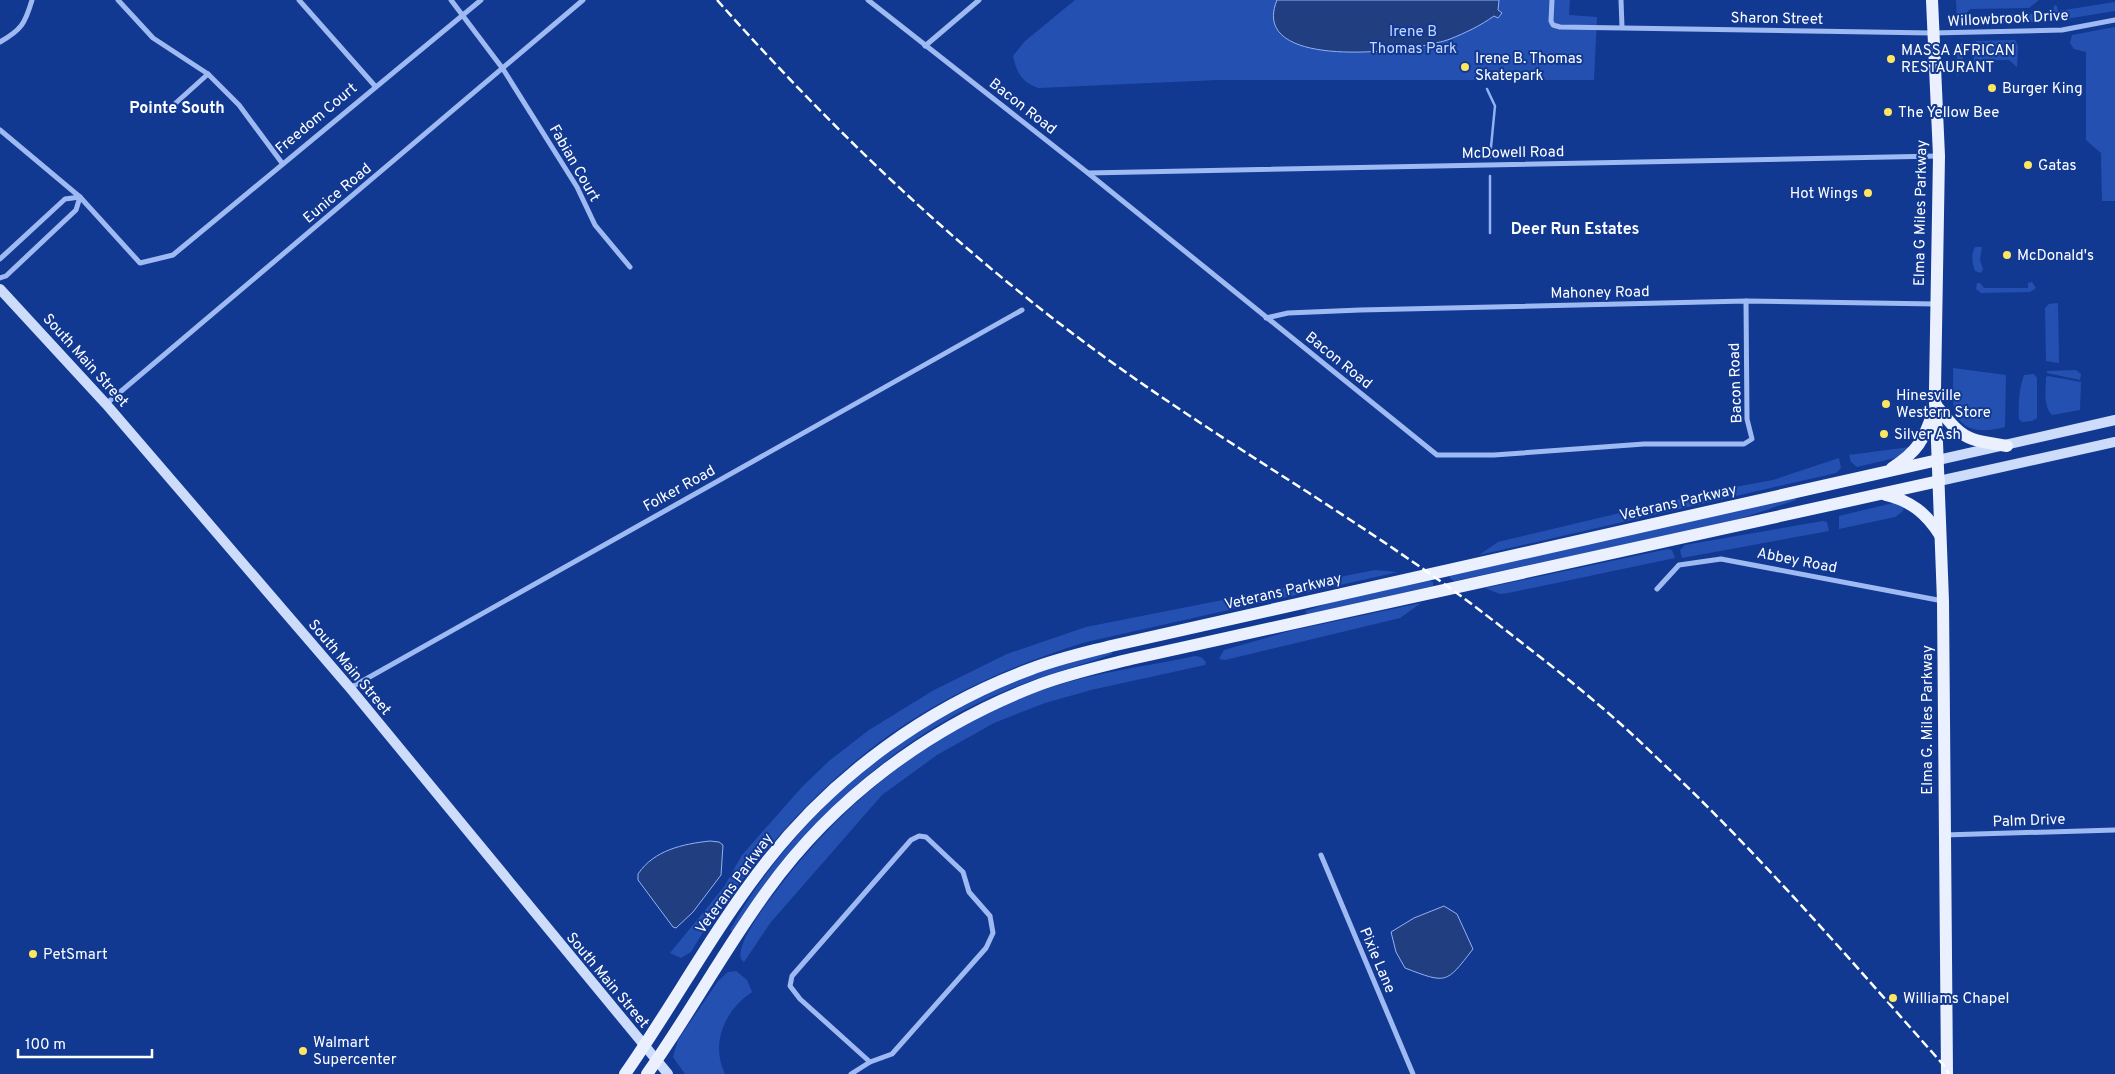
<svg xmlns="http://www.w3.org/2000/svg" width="2115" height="1074" viewBox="0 0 2115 1074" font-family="Overpass,sans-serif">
  <rect width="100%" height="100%" fill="#123992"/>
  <g fill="#2451b1">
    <path d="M 1075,0 L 1570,0 L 1569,15 L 1597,17 L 1594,80 L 1217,80 L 1038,88 C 1021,81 1017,73 1013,56 L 1024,42 Z"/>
    <path d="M 1956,0 L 2039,0 L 2029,8 L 1970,9 L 1964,16 L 1966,24 L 1957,20 Z"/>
    <path d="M 2115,2 L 2115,11 L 2053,21 L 2054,5 L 2057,6 L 2058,11 Z"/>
    <path d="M 2001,14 L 2036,14 L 2040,19 L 2040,22 L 1971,25 L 1973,22 L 1980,21 L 1980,17 L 1999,18 Z"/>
    <path d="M 2115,27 L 2115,201 L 2102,201 L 2101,153 L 2086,140 L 2086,52 L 2074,49 L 2070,43 L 2072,35 Z"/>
    <path d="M 2015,40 L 2018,46 L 2017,67 L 2009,60 L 1977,60 L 1980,66 L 1978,68 L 1974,65 L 1973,47 L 1976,41 Z"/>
    <path d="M 1963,43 L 1963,62 L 1957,77 L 1957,50 L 1959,44 Z"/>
    <path d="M 1975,247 L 1982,247 L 1980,260 L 1983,269 L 1981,273 L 1975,271 C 1972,263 1971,254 1975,247 Z"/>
    <path d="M 2032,282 L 2036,288 L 2030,292 L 1981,293 L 1976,289 L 1977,283 L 1980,283 L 1984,288 L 2028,288 L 2028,283 Z"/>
    <path d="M 2058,303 L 2059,363 L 2046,361 L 2045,308 L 2049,304 Z"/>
    <path d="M 1953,368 L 2006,375 L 2005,427 C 1987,432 1962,434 1955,411 C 1951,399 1954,381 1953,368 Z"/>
    <path d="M 2076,370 L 2081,374 L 2080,380 L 2047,373 L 2047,371 Z"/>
    <path d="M 2034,374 L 2037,378 L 2037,418 L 2032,421 L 2022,422 L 2019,419 C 2018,404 2019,389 2024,375 Z"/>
    <path d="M 2048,376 L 2081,382 L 2080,410 L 2052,415 C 2043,405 2046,390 2046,377 Z"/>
    <path d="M 1910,447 L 1899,457 L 1857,467 L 1851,462 L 1849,455 Z"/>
    <path d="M 1839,458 L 1841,468 L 1836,473 L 1479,555 L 1498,542 L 1708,492 L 1773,480 Z"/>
    <path d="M 1795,496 L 1796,500 L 1730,522 L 1454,581 L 1450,578 L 1450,576 Z"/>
    <path d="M 1893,503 L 1904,505 L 1903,511 L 1895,517 L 1839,529 L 1839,516 Z"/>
    <path d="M 1823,521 L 1827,522 L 1829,531 L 1682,558 L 1680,550 L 1685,545 Z"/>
    <path d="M 1668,549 L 1672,550 L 1675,558 L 1508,593 L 1500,594 L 1485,588 Z"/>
    <path d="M 1375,570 L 1398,572 L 1086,642 C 944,686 849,748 756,863 C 733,891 709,920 691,952 L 681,958 L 670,953 L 724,887 L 742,855 L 802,787 L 829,761 L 869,730 L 934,690 L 1007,654 L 1086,627 Z"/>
    <path d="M 1429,581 L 1433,582 L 1433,586 L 1307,614 L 1305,611 L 1332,602 Z"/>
    <path d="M 1421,603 L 1400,618 L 1225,660 L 1219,659 L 1224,650 L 1290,631 Z"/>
    <path d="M 1112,651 L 1112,654 C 1079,666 1045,675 1012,688 C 894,735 800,826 733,932 L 730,930 C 792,820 891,734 1007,684 C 1040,669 1077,661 1112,651 Z"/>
    <path d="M 1195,656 L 1201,657 L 1206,662 L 1205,665 L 1091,690 L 1045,703 L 994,723 L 937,755 L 882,795 L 771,922 L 744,962 L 741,959 C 736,943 767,903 777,890 C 849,793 955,712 1072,681 C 1112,670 1154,665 1195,656 Z"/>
    <path d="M 736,971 L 747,980 L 752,992 C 725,1010 710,1043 725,1074 L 685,1074 L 673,1057 L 678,1040 L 718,981 L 728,972 Z"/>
  </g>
  <g fill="#213e81" stroke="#91b2f5">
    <path d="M 1277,0 L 1499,0 L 1498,10 L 1502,13 L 1498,18 L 1494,16 C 1480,26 1465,33 1450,39 C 1416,52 1247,73 1277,0 Z"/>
    <path d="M 710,841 L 719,842 L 723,845 L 721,875 L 693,912 L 676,928 L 673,927 L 638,880 L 638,874 C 654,850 683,844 710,841 Z"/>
    <path d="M 1444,906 L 1457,914 L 1473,949 C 1446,984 1447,984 1405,968 L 1396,952 L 1391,932 L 1414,918 Z"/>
  </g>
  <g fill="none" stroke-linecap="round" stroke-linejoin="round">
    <g stroke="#91b2f5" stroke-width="2.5">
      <path d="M 1487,89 L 1495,106 L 1490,157"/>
      <path d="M 1490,176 L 1490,233"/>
    </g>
    <g stroke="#9fbaf2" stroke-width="5">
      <path d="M 118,0 L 153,38 L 208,74 L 239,105 L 282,163"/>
      <path d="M 299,0 L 375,86"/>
      <path d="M 451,0 L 503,69 L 577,187 L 595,225 L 630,267"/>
      <path d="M 868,0 L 1088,173 L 1437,455 L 1494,455 L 1644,444 L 1744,444 L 1752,439 L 1747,419 L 1746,301"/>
      <path d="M 1552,0 L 1551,21 L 1553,25 L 1560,27 L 1932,33 L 2062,30 L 2115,20"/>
      <path d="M 1621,0 L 1622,27"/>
      <path d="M 0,42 C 21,30 25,24 32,0"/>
      <path d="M 925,46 L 979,0"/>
      <path d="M 151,112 L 168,110 L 208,74"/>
      <path d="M 0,130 L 80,197 L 140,263 L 173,255 L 481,0"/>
      <path d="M 1088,173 L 1939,156"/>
      <path d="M 0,259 L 65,199 L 80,197"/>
      <path d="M 0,278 L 6,276 L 76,210 L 80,197"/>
      <path d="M 1266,318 L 1288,313 L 1360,310 L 1746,301 L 1936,304"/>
      <path d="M 106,404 L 583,0"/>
      <path d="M 1657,589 L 1679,565 L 1721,559 L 1943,601"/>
      <path d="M 350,688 L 1022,310"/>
      <path d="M 1944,835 L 2115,830"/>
      <path d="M 1321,855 L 1413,1074"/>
      <path d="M 851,1074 L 870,1062 L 892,1054 L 986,948 L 993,933 L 990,916 L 969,892 L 963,872 L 926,837 L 919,836 L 911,840 L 792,976 L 790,986 L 800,999 L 870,1062"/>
    </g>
    <g stroke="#cedcfc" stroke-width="10">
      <path d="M 0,289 L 106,404 L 350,688 L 668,1074"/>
      <path d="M 1938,460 L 2115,420"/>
      <path d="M 1939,481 L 2115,442"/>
    </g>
    <g stroke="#ebf0ff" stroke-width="12">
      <path d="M 1932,0 L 1939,156 L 1935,389 L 1943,601 L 1947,1074"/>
      <path d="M 1935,404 C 1963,439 1963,439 2007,446"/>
      <path d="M 1892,468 C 1917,452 1924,440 1933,412"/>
      <path d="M 1886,495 C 1911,501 1926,513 1940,535"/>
      <path d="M 625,1074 C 674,1004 715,927 768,860 C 836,774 928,707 1031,669 C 1057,659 1084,653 1111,646 L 1938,460"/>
      <path d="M 647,1074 C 689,1015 724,950 767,891 C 834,798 929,727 1036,686 C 1067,674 1099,667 1131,659 L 1939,481"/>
    </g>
    <path stroke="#fff" stroke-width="2.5" stroke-dasharray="9 4" stroke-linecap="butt" d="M 717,0 C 836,134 964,256 1110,361 C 1239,454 1379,530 1504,629 C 1556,669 1608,710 1655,756 C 1759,853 1852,962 1947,1069 L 1948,1074"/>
  </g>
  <g fill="#ffe661" stroke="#123992" stroke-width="2">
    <circle cx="1891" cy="59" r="5"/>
    <circle cx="1465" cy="67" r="5"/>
    <circle cx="1992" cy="88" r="5"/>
    <circle cx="1888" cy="112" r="5"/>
    <circle cx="2028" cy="165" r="5"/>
    <circle cx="1868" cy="193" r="5"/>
    <circle cx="2007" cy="255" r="5"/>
    <circle cx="1886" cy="404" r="5"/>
    <circle cx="1884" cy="434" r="5"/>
    <circle cx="33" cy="954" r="5"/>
    <circle cx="1893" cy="998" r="5"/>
    <circle cx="303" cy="1051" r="5"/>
  </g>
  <g text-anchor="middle" stroke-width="4" stroke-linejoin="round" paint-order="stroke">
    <g font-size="15" fill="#fff" stroke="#123992">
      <text transform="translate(1777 18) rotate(1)" y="5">Sharon Street</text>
      <text transform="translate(2008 18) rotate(-3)" y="5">Willowbrook Drive</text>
      <text transform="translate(1023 106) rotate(38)" y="5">Bacon Road</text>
      <text transform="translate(316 118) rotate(-40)" y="5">Freedom Court</text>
      <text transform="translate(1513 152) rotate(-1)" y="5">McDowell Road</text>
      <text transform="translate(575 163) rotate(60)" y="5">Fabian Court</text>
      <text transform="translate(337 193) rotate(-40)" y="5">Eunice Road</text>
      <text transform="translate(1920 213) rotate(-89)" y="5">Elma G Miles Parkway</text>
      <text transform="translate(1600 292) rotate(-1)" y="5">Mahoney Road</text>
      <text transform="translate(86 360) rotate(48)" y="5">South Main Street</text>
      <text transform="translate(1339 360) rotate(39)" y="5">Bacon Road</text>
      <text transform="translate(1735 383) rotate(-92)" y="5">Bacon Road</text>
      <text transform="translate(679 488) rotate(-29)" y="5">Folker Road</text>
      <text transform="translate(1678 502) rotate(-13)" y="5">Veterans Parkway</text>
      <text transform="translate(1797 560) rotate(11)" y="5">Abbey Road</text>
      <text transform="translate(1283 591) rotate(-13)" y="5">Veterans Parkway</text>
      <text transform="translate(350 667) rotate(50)" y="5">South Main Street</text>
      <text transform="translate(1927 720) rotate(-90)" y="5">Elma G. Miles Parkway</text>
      <text transform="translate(2029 820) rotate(-2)" y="5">Palm Drive</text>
      <text transform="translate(734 883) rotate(-54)" y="5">Veterans Parkway</text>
      <text transform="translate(1378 960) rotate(67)" y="5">Pixie Lane</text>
      <text transform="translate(608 980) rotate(50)" y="5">South Main Street</text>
    </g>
    <g font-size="15" fill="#c7d8fd" stroke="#123992">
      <text x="1413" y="36">Irene B<tspan x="1413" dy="17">Thomas Park</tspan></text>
    </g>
    <g font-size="15" fill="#fff" stroke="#123992" text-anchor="start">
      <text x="1901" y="55">MASSA AFRICAN<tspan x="1901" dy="17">RESTAURANT</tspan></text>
      <text x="1475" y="63">Irene B. Thomas<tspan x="1475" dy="17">Skatepark</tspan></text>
      <text x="2002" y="93">Burger King</text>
      <text x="1898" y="117">The Yellow Bee</text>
      <text x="2038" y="170">Gatas</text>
      <text x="1858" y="198" text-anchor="end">Hot Wings</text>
      <text x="2017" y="260">McDonald's</text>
      <text x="1896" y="400">Hinesville<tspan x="1896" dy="17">Western Store</tspan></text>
      <text x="1894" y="439">Silver Ash</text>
      <text x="43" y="959">PetSmart</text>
      <text x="1903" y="1003">Williams Chapel</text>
      <text x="313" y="1047">Walmart<tspan x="313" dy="17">Supercenter</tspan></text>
    </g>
    <g font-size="16" font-weight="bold" fill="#fff" stroke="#123992">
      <text x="177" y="113">Pointe South</text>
      <text x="1575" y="234">Deer Run Estates</text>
    </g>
  </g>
  <path d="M18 1049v8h134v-8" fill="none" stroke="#ffffff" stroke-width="2.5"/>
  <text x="25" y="1049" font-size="15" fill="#ffffff" stroke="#123992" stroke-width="4" paint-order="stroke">100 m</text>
</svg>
